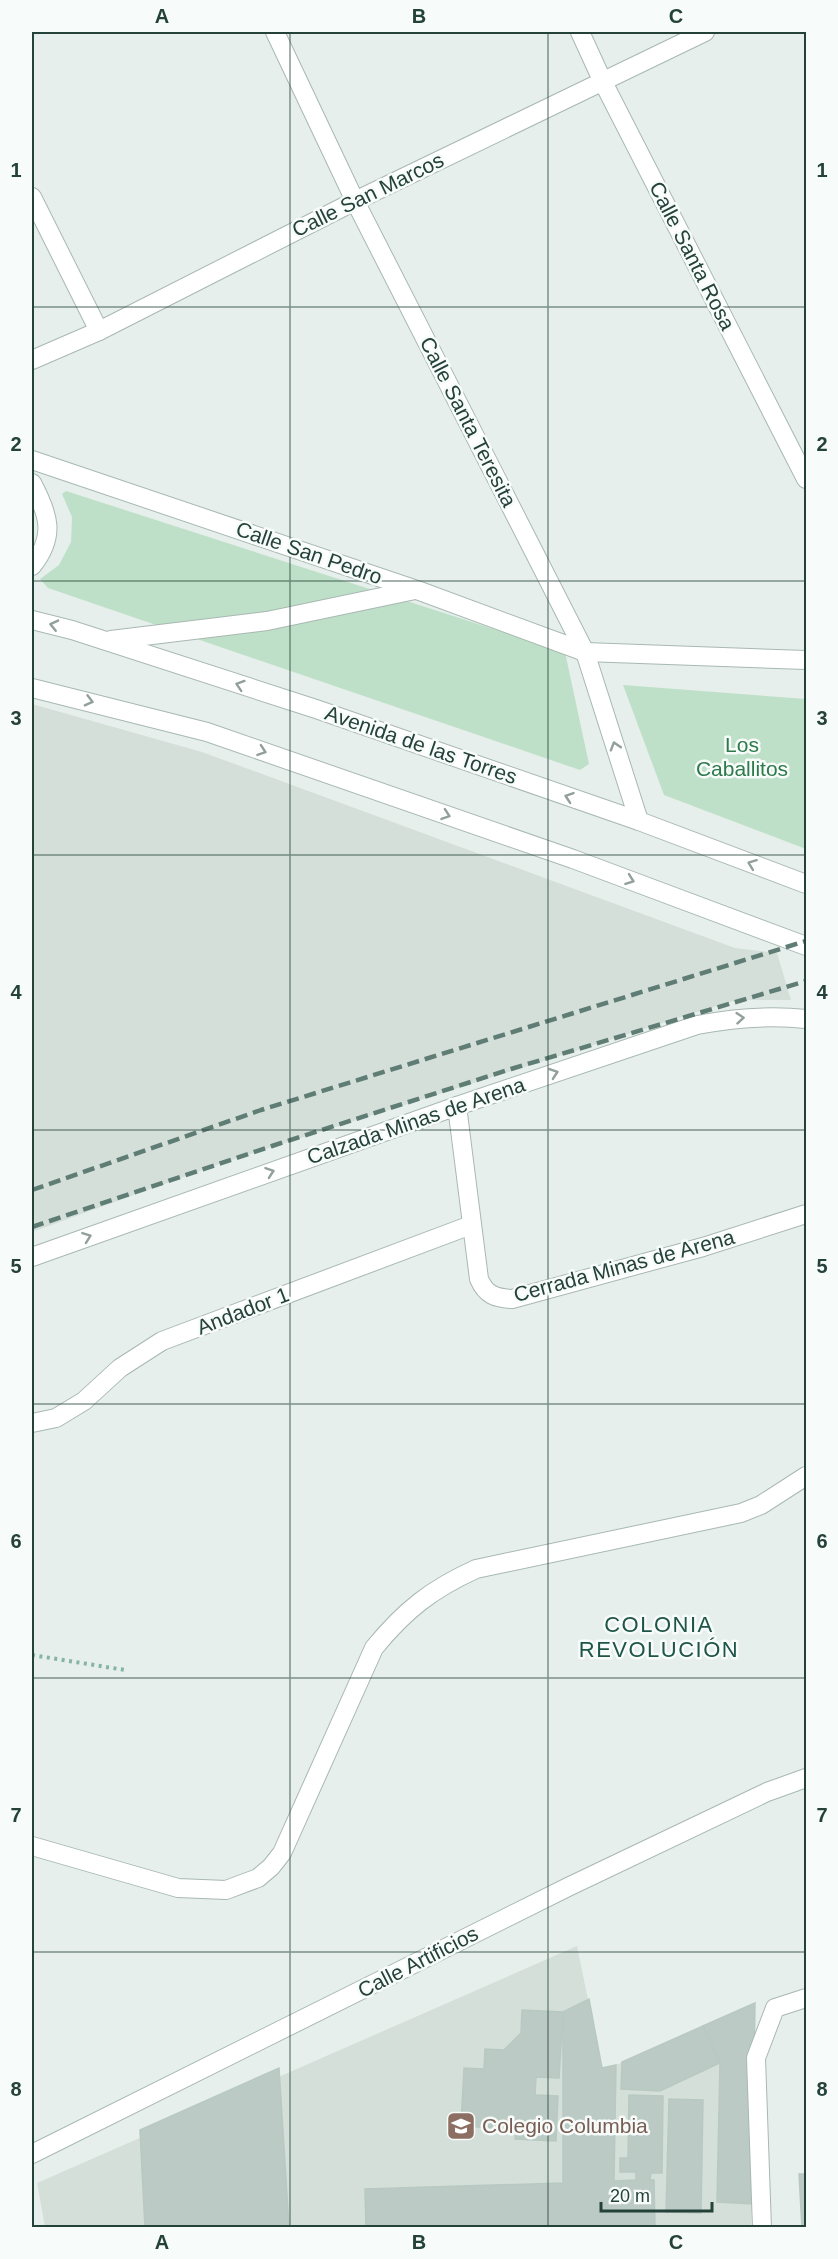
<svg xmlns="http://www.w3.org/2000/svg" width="838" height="2259" viewBox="0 0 838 2259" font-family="Arial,sans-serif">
  <rect width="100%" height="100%" fill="#e6efeb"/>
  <g fill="#d4dfda">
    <path d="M 32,704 L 202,752 L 735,948 L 777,953 L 791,1000 L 737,1000 L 707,1009 L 222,1163 L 32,1232 Z"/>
    <path d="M 577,1946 L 602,2068 L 616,2065 L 755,2003 L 751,2227 L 45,2227 L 37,2183 Z"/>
  </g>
  <g fill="#bfe0c8">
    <path d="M 66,491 L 565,652 L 589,764 L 580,770 L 48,588 L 40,579 L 59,565 L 71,542 L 72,517 L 62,494 Z"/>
    <path d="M 623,685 L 806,699 L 806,849 L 664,795 Z"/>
  </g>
  <g fill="#bbcac4" stroke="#b8c9c2" stroke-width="1.5">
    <path d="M 589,1999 L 602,2068 L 616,2065 L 614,2181 L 636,2180 L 636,2172 L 620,2172 L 620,2158 L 628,2158 L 629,2095 L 663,2096 L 662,2173 L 651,2173 L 650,2180 L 654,2180 L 655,2228 L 366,2228 L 365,2189 L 563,2183 L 563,2012 Z"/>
    <path d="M 755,2003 L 752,2204 L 717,2202 L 720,2063 L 703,2026 Z"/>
    <path d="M 522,2010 L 563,2012 L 559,2078 L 536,2077 L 535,2095 L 558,2096 L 556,2141 L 515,2139 L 516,2129 L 461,2126 L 464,2068 L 484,2069 L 485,2049 L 504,2050 L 521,2033 Z"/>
    <path d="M 703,2026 L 720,2063 L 660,2091 L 621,2089 L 622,2062 Z"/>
    <path d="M 279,2068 L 289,2228 L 145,2228 L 140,2130 Z"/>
    <path d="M 669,2099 L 703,2100 L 701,2213 L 666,2212 Z"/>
    <path d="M 799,2174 L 806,2174 L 806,2228 L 802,2228 Z"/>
  </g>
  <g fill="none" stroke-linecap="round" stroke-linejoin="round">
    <g stroke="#a8b8b2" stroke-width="20">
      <g id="minor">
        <path d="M 275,32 L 355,201 L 585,652 L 639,821"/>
        <path d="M 580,32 L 602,80 L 806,479"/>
        <path d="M 32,197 L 99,331"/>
        <path d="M 32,360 L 99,331 L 355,201 L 705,32"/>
        <path d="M 32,460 L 417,590 L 585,652 L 806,660"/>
        <path d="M 32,483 C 49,515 56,536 32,566"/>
        <path d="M 32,620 L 72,630 L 316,709 L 639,821 L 806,884"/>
        <path d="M 111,640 L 267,621 L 415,590"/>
        <path d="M 32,688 L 207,732 L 573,859 L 806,946"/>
        <path d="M 457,1106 L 479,1279 C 486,1295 495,1298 512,1299 L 703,1247 L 806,1214"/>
        <path d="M 32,1257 L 457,1106 L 697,1025 C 734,1018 769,1015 806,1019"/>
        <path d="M 32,1423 L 56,1418 L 84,1401 L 120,1368 L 162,1341 L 471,1225"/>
        <path d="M 32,1846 L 178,1888 L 226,1890 L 258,1878 L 271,1867 L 282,1853 L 374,1648 C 405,1610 432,1589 476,1569 L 741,1513 L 761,1505 L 806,1476"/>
        <path d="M 32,2154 L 568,1887 L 767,1792 L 806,1778"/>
        <path d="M 762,2228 L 756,2058 L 775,2008 L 806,1998"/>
      </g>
    </g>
    <path stroke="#86b3a5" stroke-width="4" stroke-dasharray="3 4.5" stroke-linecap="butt" d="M 32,1655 L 125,1670"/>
    <use href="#minor" stroke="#fff" stroke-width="18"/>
    <g stroke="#5f7d75" stroke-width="4.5" stroke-dasharray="12 6" stroke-linecap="butt">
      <path d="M 32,1190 L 261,1110 L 806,941"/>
      <path d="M 32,1227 L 272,1146 L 511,1069 L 806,981"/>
    </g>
  </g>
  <defs><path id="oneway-chevron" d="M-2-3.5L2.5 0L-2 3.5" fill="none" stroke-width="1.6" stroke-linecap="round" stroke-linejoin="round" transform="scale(1.5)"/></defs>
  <g stroke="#92a09c">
    <use href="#oneway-chevron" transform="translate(54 625) rotate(-167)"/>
    <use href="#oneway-chevron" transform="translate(240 685) rotate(-162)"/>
    <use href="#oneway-chevron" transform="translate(89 701) rotate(15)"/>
    <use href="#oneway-chevron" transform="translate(615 746) rotate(-107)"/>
    <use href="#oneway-chevron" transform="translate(262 751) rotate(19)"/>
    <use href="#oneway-chevron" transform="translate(569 797) rotate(-161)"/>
    <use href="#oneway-chevron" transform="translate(446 815) rotate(19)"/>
    <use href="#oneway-chevron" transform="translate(752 864) rotate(-159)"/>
    <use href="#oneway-chevron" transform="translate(630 880) rotate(20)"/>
    <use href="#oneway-chevron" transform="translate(740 1018) rotate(-5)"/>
    <use href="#oneway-chevron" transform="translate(554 1073) rotate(-19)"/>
    <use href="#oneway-chevron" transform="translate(270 1172) rotate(-19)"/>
    <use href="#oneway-chevron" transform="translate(87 1237) rotate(-20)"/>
  </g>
  <path fill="none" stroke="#24423a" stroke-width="1.5" stroke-opacity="0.55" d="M 290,32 L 290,2228M 548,32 L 548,2228M 32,307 L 806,307M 32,581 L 806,581M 32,855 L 806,855M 32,1130 L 806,1130M 32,1404 L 806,1404M 32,1678 L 806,1678M 32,1952 L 806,1952"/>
  <defs>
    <g id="school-square" transform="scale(1.5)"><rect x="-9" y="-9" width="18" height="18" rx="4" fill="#8d6e63" stroke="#f7fbf9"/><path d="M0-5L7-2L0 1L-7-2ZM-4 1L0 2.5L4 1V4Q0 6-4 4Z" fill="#fff"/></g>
  </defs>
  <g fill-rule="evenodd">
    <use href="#school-square" x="461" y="2126"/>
  </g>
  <g text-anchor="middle" stroke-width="5" stroke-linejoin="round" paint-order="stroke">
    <g font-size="21" fill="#24423a" stroke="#f7fbf9">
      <text transform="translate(368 195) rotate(-26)" y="7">Calle San Marcos</text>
      <text transform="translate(692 256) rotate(63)" y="7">Calle Santa Rosa</text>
      <text transform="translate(468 422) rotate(63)" y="7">Calle Santa Teresita</text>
      <text transform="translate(309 553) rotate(19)" y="7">Calle San Pedro</text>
      <text transform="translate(421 745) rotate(19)" y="7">Avenida de las Torres</text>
      <text transform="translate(416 1121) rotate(-19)" y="7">Calzada Minas de Arena</text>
      <text transform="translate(624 1266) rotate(-15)" y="7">Cerrada Minas de Arena</text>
      <text transform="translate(243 1311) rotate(-21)" y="7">Andador 1</text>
      <text transform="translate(418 1962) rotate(-27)" y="7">Calle Artificios</text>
    </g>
    <g font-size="21" fill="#2d7a4b" stroke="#f7fbf9">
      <text x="742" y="752">Los<tspan x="742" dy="24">Caballitos</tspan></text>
    </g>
    <g font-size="21" fill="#785e54" stroke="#f7fbf9" text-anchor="start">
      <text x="482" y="2133">Colegio Columbia</text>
    </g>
    <g font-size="22" letter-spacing="1.5" fill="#1f5548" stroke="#f7fbf9">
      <text x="659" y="1632">COLONIA<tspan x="659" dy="25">REVOLUCIÓN</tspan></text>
    </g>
  </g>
  <rect width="838" height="2259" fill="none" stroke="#f7fbf9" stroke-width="66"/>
  <path d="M601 2202v9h111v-9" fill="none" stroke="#24423a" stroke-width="3"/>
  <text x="610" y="2202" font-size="18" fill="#24423a" stroke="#f7fbf9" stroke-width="4.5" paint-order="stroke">20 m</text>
  <rect x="33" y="33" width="772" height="2193" fill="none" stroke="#24423a" stroke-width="2"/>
  <g font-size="20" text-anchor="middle" font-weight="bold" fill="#24423a">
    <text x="162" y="23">A</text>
    <text x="419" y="23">B</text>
    <text x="676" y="23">C</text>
    <text x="16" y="177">1</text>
    <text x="822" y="177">1</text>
    <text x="16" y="451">2</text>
    <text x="822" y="451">2</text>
    <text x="16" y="725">3</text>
    <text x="822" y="725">3</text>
    <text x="16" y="999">4</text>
    <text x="822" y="999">4</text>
    <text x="16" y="1273">5</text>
    <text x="822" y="1273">5</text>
    <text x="16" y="1548">6</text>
    <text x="822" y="1548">6</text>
    <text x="16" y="1822">7</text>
    <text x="822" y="1822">7</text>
    <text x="16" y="2096">8</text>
    <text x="822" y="2096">8</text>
    <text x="162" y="2249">A</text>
    <text x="419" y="2249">B</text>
    <text x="676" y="2249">C</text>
  </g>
</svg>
